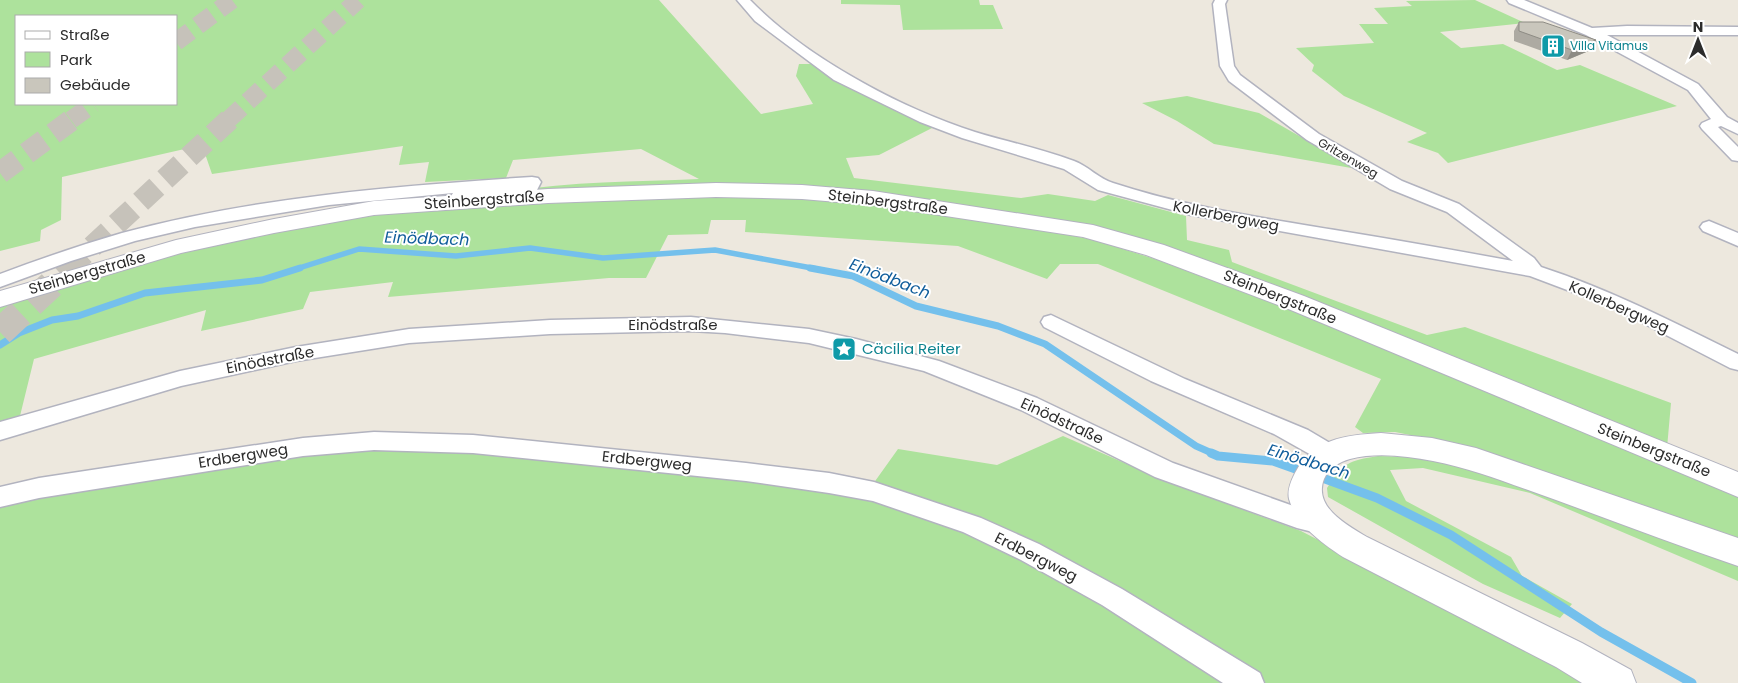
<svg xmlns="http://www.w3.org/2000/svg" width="1738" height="683" viewBox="0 0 1738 683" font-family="Poppins,sans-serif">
  <rect width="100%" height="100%" fill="#ede8de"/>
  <g fill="#ade29c" fill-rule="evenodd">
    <path d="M 0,0 L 659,0 L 761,114 L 813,104 L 796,76 L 799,64 L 817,64 L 934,127 L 879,155 L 846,158 L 854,178 L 1021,198 L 1048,194 L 1095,201 L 1108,195 L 1186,216 L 1187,240 L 1229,250 L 1232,262 L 1427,335 L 1465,327 L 1671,403 L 1667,448 L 1142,240 L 863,192 L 496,194 C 563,181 631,182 699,179 L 641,149 L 513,160 L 506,178 L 425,182 L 429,162 L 399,165 L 403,146 L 212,174 L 202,145 L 62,177 L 61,220 L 41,230 L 40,241 L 0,251 ZM 16,16 L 176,16 L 176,104 L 16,104 Z"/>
    <path d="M 841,0 L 979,0 L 980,5 L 993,5 L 1003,29 L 903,30 L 900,5 L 841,4 Z"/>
    <path d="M 1475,0 L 1525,23 L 1440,32 L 1461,48 L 1503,44 L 1557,70 L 1580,65 L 1677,106 L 1448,163 L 1438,153 L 1407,142 L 1427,133 L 1344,96 L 1312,71 L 1314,65 L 1296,48 L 1374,43 L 1359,24 L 1388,24 L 1374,8 L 1412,6 L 1406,1 Z"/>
    <path d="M 1187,96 L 1259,113 L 1357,169 L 1214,144 L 1177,121 L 1142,103 Z"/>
    <path d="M 724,196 L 789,197 L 868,205 L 1045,230 L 1094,240 L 1155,259 L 1328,324 L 1738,495 L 1738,541 L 1445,442 L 1395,432 L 1363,433 L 1355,427 L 1381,379 L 1098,264 L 1060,264 L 1047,279 L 958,246 L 745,232 L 746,220 L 711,220 L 708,234 L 668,235 L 646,278 L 609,278 L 388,297 L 393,282 L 310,292 L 303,309 L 201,331 L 206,310 L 34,359 L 19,420 L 0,426 L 0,305 L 160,258 L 333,220 L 443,208 Z"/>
    <path d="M 1063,436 L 1168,482 L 1301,531 L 1595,683 L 0,683 L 0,502 L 264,457 L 384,448 L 604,462 L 863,498 L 898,449 L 997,465 Z"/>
    <path d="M 1378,456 L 1416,457 L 1472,469 L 1738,560 L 1738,581 L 1530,493 L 1423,468 L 1390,470 L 1406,501 L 1511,557 L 1522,576 L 1572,604 L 1560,618 L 1483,584 L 1328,497 L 1327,488 C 1344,462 1348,461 1378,456 Z"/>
  </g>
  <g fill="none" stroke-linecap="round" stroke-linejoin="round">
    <path stroke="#74c0ec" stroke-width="5.5" d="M 296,269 L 359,249 L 456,256 L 530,248 L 603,258 L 715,250 L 817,269"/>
    <g stroke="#74c0ec" stroke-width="7">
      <path d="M 810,268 L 853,276 L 916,306 L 998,326 L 1045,344 L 1196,446 L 1214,454"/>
      <path d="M 0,345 L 19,333 L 52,320 L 78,316 L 145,293 L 262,280 L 300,268"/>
    </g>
    <g stroke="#74c0ec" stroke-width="9">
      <path d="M 1211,453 L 1218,456 L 1273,461 L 1304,472"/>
      <path d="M 1317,476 L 1377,498 L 1451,535 L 1601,632 L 1692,683"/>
    </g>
    <g stroke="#c6c2ba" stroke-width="18" stroke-dasharray="18 9" stroke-linecap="butt">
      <path d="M 176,42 L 232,0"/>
      <path d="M 71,120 L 93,104"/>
      <path d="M 228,120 L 358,0"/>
    </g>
    <g stroke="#c6c2ba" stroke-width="22" stroke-dasharray="22 11" stroke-linecap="butt">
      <path d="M 0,173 L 73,119"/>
      <path d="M 68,269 L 230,119"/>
    </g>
    <path stroke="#c6c2ba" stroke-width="28" stroke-dasharray="28 14" stroke-linecap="butt" d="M 0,332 L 69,268"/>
    <g stroke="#b2b3bf" stroke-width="3">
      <g id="minor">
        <path d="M 737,0 L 750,0 C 805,57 900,108 975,132 C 1008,142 1042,149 1074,161 C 1088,166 1099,179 1113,183 C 1189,208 1269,219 1347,232 C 1403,241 1458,251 1513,261 L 1447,212 L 1390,189 L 1307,140 L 1229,81 L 1220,66 L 1213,4 L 1215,0 L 1227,0 L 1225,4 L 1234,66 L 1240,75 L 1319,134 L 1402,181 L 1459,204 L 1534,258 L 1541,267 C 1609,289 1673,322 1738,354 L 1738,370 L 1730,368 L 1637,320 L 1599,302 L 1530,276 L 1191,215 L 1098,190 L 1064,169 L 962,138 L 920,122 L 834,80 L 755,21 Z"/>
        <path d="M 1507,0 L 1524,0 L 1592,28 L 1627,26 L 1738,27 L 1738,35 L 1607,35 L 1698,84 L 1727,117 L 1738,123 L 1738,134 L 1721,126 L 1718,127 L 1738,147 L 1738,161 L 1732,160 L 1702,129 L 1700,126 L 1702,123 L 1711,119 L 1688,90 L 1586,35 L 1509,3 Z"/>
        <path d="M 532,177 L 538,178 L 541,182 L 537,190 L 466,200 L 463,205 L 457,206 L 451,205 L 448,201 L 453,193 L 329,205 L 195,227 L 135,241 L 71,261 L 0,287 L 0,274 C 40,259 81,245 122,233 C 256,197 395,186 532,177 Z"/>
        <path d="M 1709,221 L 1738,233 L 1738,246 L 1703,231 L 1700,227 L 1703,223 Z"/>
        <path d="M 1051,315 L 1185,379 L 1308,430 L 1340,449 L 1343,455 L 1340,461 L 1331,464 L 1322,461 L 1274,434 L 1151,381 L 1044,327 L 1041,322 L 1044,317 Z"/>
        <path d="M 691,317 L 809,329 L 856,339 L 939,361 L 1037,398 L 1173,463 L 1299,508 L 1330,517 L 1334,524 L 1330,531 L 1321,534 L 1297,528 L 1155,477 L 1021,410 L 924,371 L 809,343 L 725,333 L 691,331 L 550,334 L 409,343 L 296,361 L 181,386 L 0,440 L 0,422 L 180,371 L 296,347 L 409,329 L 550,320 Z"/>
        <path d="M 374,432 L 473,435 L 746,463 L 829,473 L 874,482 L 981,518 L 1039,544 L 1122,589 L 1260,673 L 1264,683 L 1223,683 L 1102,605 L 1021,560 L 963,532 L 873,501 L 829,493 L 746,481 L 473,453 L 374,450 L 303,456 L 39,498 L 0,507 L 0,487 L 39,478 L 303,438 Z"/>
      </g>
    </g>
    <g stroke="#b2b3bf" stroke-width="2">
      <g id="secondary">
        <path d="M 716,183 L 802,185 L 873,191 L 1093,225 L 1164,245 L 1304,296 L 1738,472 L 1738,497 L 1286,308 L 1146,255 L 1083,237 L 873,205 L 802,199 L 716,197 L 548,203 L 374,215 L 274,233 L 181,253 L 0,307 L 0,291 L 176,240 L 274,219 L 374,201 L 548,189 Z"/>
        <path d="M 1381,433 L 1432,438 L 1476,448 L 1738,538 L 1738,566 C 1677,545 1616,522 1556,500 C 1515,486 1475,469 1433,461 C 1406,456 1377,452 1350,459 C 1339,462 1328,469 1324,479 C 1313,507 1347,525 1367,537 L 1582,643 L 1631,670 L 1636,683 L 1582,683 L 1556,667 L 1343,557 C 1322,543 1296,525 1289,499 C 1287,490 1291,481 1295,473 C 1313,439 1345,435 1381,433 Z"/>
      </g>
    </g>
    <use href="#minor" fill="#fff" fill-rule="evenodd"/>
    <use href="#secondary" fill="#fff" fill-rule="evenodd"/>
  </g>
  <path fill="#adaaa2" d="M 1519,22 L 1596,40 L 1591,50 L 1567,60 L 1514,41 L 1514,31 Z"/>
  <path fill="#8d8b84" d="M 1596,40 L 1591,50 L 1567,60 L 1572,50 Z"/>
  <path fill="#c9c6bc" stroke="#8d8b84" d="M 1519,22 L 1543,22 L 1596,40 L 1572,50 L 1519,31 Z"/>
  <defs>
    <g id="building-square" transform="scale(1.25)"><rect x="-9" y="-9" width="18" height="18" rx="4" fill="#0f9aa8" stroke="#fff"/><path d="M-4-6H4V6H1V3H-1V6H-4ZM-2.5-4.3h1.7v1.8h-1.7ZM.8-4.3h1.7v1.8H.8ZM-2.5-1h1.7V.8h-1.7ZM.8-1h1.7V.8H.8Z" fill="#fff"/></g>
    <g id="sight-square" transform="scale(1.25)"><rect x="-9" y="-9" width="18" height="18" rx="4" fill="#0f9aa8" stroke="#fff"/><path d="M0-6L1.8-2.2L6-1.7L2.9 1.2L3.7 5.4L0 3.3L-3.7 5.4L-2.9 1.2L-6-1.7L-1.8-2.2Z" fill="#fff"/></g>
  </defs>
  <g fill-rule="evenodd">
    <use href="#building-square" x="1553" y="46"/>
    <use href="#sight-square" x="844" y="349"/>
  </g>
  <g text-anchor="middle" stroke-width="4" stroke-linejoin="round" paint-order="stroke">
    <g font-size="12" fill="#0d838f" stroke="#fff" text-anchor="start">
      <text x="1570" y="50">Villa Vitamus</text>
    </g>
    <g font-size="12" fill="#2c2c2c" stroke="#fff">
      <text transform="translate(1348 158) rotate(30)" y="4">Gritzenweg</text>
    </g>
    <g font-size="15" fill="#2c2c2c" stroke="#fff">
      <text transform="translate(484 200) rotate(-4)" y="5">Steinbergstraße</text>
      <text transform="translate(888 202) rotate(7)" y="5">Steinbergstraße</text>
      <text transform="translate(1226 216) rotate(11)" y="5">Kollerbergweg</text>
      <text transform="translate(87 273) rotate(-16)" y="5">Steinbergstraße</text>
      <text transform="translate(1280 297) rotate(22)" y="5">Steinbergstraße</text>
      <text transform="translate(1619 307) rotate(24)" y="5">Kollerbergweg</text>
      <text x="673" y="330">Einödstraße</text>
      <text transform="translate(270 360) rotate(-11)" y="5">Einödstraße</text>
      <text transform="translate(1062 421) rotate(25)" y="5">Einödstraße</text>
      <text transform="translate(1654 450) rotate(22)" y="5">Steinbergstraße</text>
      <text transform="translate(243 456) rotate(-9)" y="5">Erdbergweg</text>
      <text transform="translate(647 461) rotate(6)" y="5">Erdbergweg</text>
      <text transform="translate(1036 557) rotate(27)" y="5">Erdbergweg</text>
    </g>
    <g font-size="15" fill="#0d838f" stroke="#fff" text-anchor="start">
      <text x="862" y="354">Cäcilia Reiter</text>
    </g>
    <g font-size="16" font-style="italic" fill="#105d9b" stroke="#fff">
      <text transform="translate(427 238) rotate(2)" y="6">Einödbach</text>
      <text transform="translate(890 278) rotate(21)" y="6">Einödbach</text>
      <text transform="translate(1309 461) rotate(17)" y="6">Einödbach</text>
    </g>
  </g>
  <rect x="15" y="15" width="162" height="90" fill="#ffffff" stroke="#ababab"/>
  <rect x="25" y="31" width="25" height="8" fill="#ffffff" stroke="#ababab"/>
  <text x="60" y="40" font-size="15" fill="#2c2c2c">Straße</text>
  <rect x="25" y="52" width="25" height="15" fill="#ade29c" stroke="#ababab"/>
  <text x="60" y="65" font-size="15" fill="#2c2c2c">Park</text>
  <rect x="25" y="78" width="25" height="15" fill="#c9c6bc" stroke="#ababab"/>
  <text x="60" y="90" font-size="15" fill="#2c2c2c">Gebäude</text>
  <g transform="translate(1698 40)" stroke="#ffffff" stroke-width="4" paint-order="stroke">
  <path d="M0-4L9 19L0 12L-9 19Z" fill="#2c2c2c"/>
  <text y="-8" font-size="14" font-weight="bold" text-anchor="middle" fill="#2c2c2c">N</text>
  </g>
</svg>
